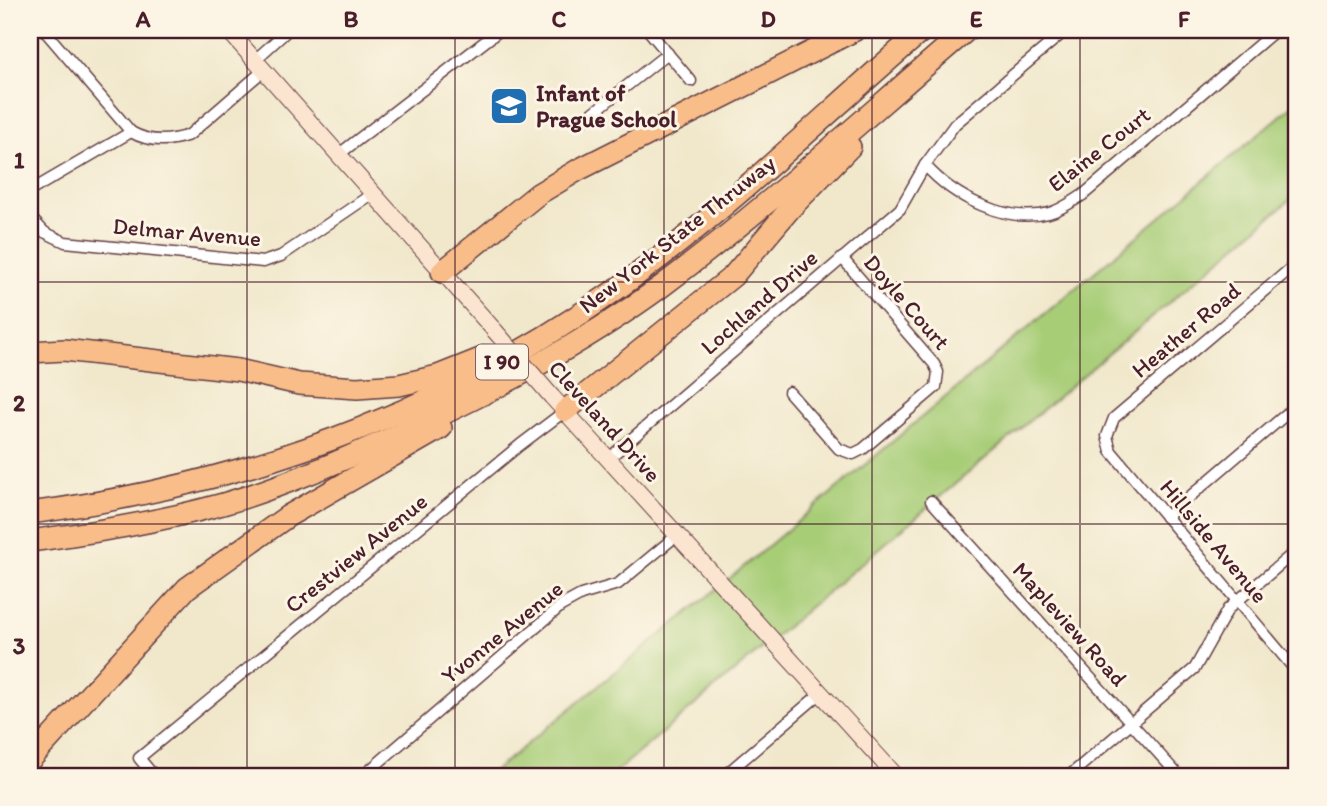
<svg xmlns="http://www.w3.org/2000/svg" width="1327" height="806" viewBox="0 0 1327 806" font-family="Itim,sans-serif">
  <rect width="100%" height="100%" fill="#fcf5e5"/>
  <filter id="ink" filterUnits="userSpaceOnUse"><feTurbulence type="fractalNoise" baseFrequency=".0143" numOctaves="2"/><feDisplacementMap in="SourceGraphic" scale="14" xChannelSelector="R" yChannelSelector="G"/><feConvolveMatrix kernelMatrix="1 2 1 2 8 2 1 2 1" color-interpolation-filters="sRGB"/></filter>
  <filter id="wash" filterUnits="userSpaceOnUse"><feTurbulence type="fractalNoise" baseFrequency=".00686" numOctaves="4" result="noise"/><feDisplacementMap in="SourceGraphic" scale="28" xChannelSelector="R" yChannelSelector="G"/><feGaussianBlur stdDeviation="1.57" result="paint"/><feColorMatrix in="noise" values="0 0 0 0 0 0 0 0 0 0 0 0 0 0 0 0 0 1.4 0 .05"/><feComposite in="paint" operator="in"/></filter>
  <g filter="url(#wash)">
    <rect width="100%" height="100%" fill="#f1e8cc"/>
    <path fill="#a7cd77" stroke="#787651" stroke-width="2" d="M 1297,102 L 1297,194 L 611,776 L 488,776 L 735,574 Z"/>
  </g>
  <g filter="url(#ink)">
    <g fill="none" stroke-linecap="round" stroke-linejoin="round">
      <g stroke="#633d43" stroke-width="13">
        <g id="street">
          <path d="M 44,30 L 131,132"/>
          <path d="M 648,30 L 691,81"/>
          <path d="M 1066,30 L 955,124 L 925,165 C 953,197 1006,224 1049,213 C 1061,210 1073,201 1083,195 L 1276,30"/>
          <path d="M 255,60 L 288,30"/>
          <path d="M 584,120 L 668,53"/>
          <path d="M 338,155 L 500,30"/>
          <path d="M 30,191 L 131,132 C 150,143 169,142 189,135 L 264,70"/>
          <path d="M 30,217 L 44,232 L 65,242 L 263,262 L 281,256 L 372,194"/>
          <path d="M 1297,263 L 1114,418 L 1107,436 L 1111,451 L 1297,672"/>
          <path d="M 789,392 L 839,449 L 853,454 L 863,449 L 936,387 L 938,372 L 934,364 L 842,258"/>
          <path d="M 608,459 L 900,209 L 925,165"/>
          <path d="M 931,501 L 1179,776"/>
          <path d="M 1166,517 L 1297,405"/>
          <path d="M 154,776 L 139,758 L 520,445 L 565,411"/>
          <path d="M 363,776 L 561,606 L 581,595 L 618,584 L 676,536"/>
          <path d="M 724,776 L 822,692"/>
          <path d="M 1069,776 L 1195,668 L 1228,609 L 1297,550"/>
        </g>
      </g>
      <g stroke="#633d43" stroke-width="18">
        <g id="secondary">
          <path d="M 228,30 L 495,331"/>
          <path d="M 552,397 L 896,776"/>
        </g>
      </g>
      <g stroke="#633d43" stroke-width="24">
        <g id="highway">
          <path d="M 442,272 L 538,194 L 578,170 L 855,30"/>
          <path d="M 30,352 L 64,350 L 238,370 L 299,384 L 357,388 L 399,385 L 438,376 L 488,356"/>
          <path d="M 565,411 L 733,276 L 789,210 L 850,147"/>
          <path d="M 30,513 C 263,482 472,402 659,258 C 752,187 835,105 923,30"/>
          <path d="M 30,541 C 95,532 159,522 223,504 C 282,487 340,461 396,436 C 489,393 579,347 662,286 C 768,207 866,116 967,30"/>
          <path d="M 30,760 L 187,588 L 288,516 L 441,428"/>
        </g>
      </g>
      <use href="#street" stroke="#fff" stroke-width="10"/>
      <use href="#secondary" stroke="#fce5d0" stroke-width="16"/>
      <use href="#highway" stroke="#f8bd89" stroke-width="21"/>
      <g stroke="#633d43" stroke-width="18" stroke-linecap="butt">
        <path id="secondary-bridge" d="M 495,331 L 552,397"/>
      </g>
      <use href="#secondary-bridge" stroke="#fce5d0" stroke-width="16"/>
    </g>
  </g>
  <path fill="none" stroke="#4a1f2b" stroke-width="2" stroke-opacity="0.55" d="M 247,30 L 247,776M 455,30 L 455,776M 664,30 L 664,776M 872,30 L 872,776M 1080,30 L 1080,776M 30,282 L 1297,282M 30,524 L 1297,524"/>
  <defs>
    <g id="school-square" transform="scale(2.0125)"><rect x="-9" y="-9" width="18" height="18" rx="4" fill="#1f6fb2" stroke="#fcf5e5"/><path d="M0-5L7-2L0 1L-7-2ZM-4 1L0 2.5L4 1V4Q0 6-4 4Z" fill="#fff"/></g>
  </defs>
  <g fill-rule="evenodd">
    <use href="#school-square" x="509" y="106"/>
  </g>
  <g text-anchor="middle" stroke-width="6" stroke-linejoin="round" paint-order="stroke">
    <rect fill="#fcf5e5" stroke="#7f5f63" stroke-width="2" x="476" y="344.5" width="52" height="35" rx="5"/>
    <g font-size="21" font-weight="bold" fill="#4a1f2b">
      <text x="502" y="369">I 90</text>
    </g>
    <g font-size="23" font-weight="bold" fill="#4a1f2b" stroke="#fcf5e5" text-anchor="start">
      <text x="536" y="101">Infant of<tspan x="536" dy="26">Prague School</tspan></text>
    </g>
    <g font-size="23" fill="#4a1f2b" stroke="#fcf5e5">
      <text transform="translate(1099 149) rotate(-38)" y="8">Elaine Court</text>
      <text transform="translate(187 232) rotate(5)" y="8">Delmar Avenue</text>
      <text transform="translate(677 234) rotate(-38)" y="8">New York State Thruway</text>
      <text transform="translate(759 302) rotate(-41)" y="8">Lochland Drive</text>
      <text transform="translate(907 302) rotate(49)" y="8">Doyle Court</text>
      <text transform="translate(1186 330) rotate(-40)" y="8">Heather Road</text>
      <text transform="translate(605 421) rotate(48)" y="8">Cleveland Drive</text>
      <text transform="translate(1214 541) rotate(50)" y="8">Hillside Avenue</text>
      <text transform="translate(356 553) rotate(-39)" y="8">Crestview Avenue</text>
      <text transform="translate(1070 624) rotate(48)" y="8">Mapleview Road</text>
      <text transform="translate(502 632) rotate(-39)" y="8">Yvonne Avenue</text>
    </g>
  </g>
  <rect width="1327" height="806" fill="none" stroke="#fcf5e5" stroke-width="77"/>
  <rect x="38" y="38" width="1250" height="730" fill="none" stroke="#4a1f2b" stroke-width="2.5"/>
  <g font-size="23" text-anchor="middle" font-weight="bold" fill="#4a1f2b">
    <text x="143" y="27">A</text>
    <text x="351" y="27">B</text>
    <text x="559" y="27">C</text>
    <text x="768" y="27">D</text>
    <text x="976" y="27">E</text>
    <text x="1184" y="27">F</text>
    <text x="19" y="168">1</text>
    <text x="19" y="411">2</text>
    <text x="19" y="654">3</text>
  </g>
</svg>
